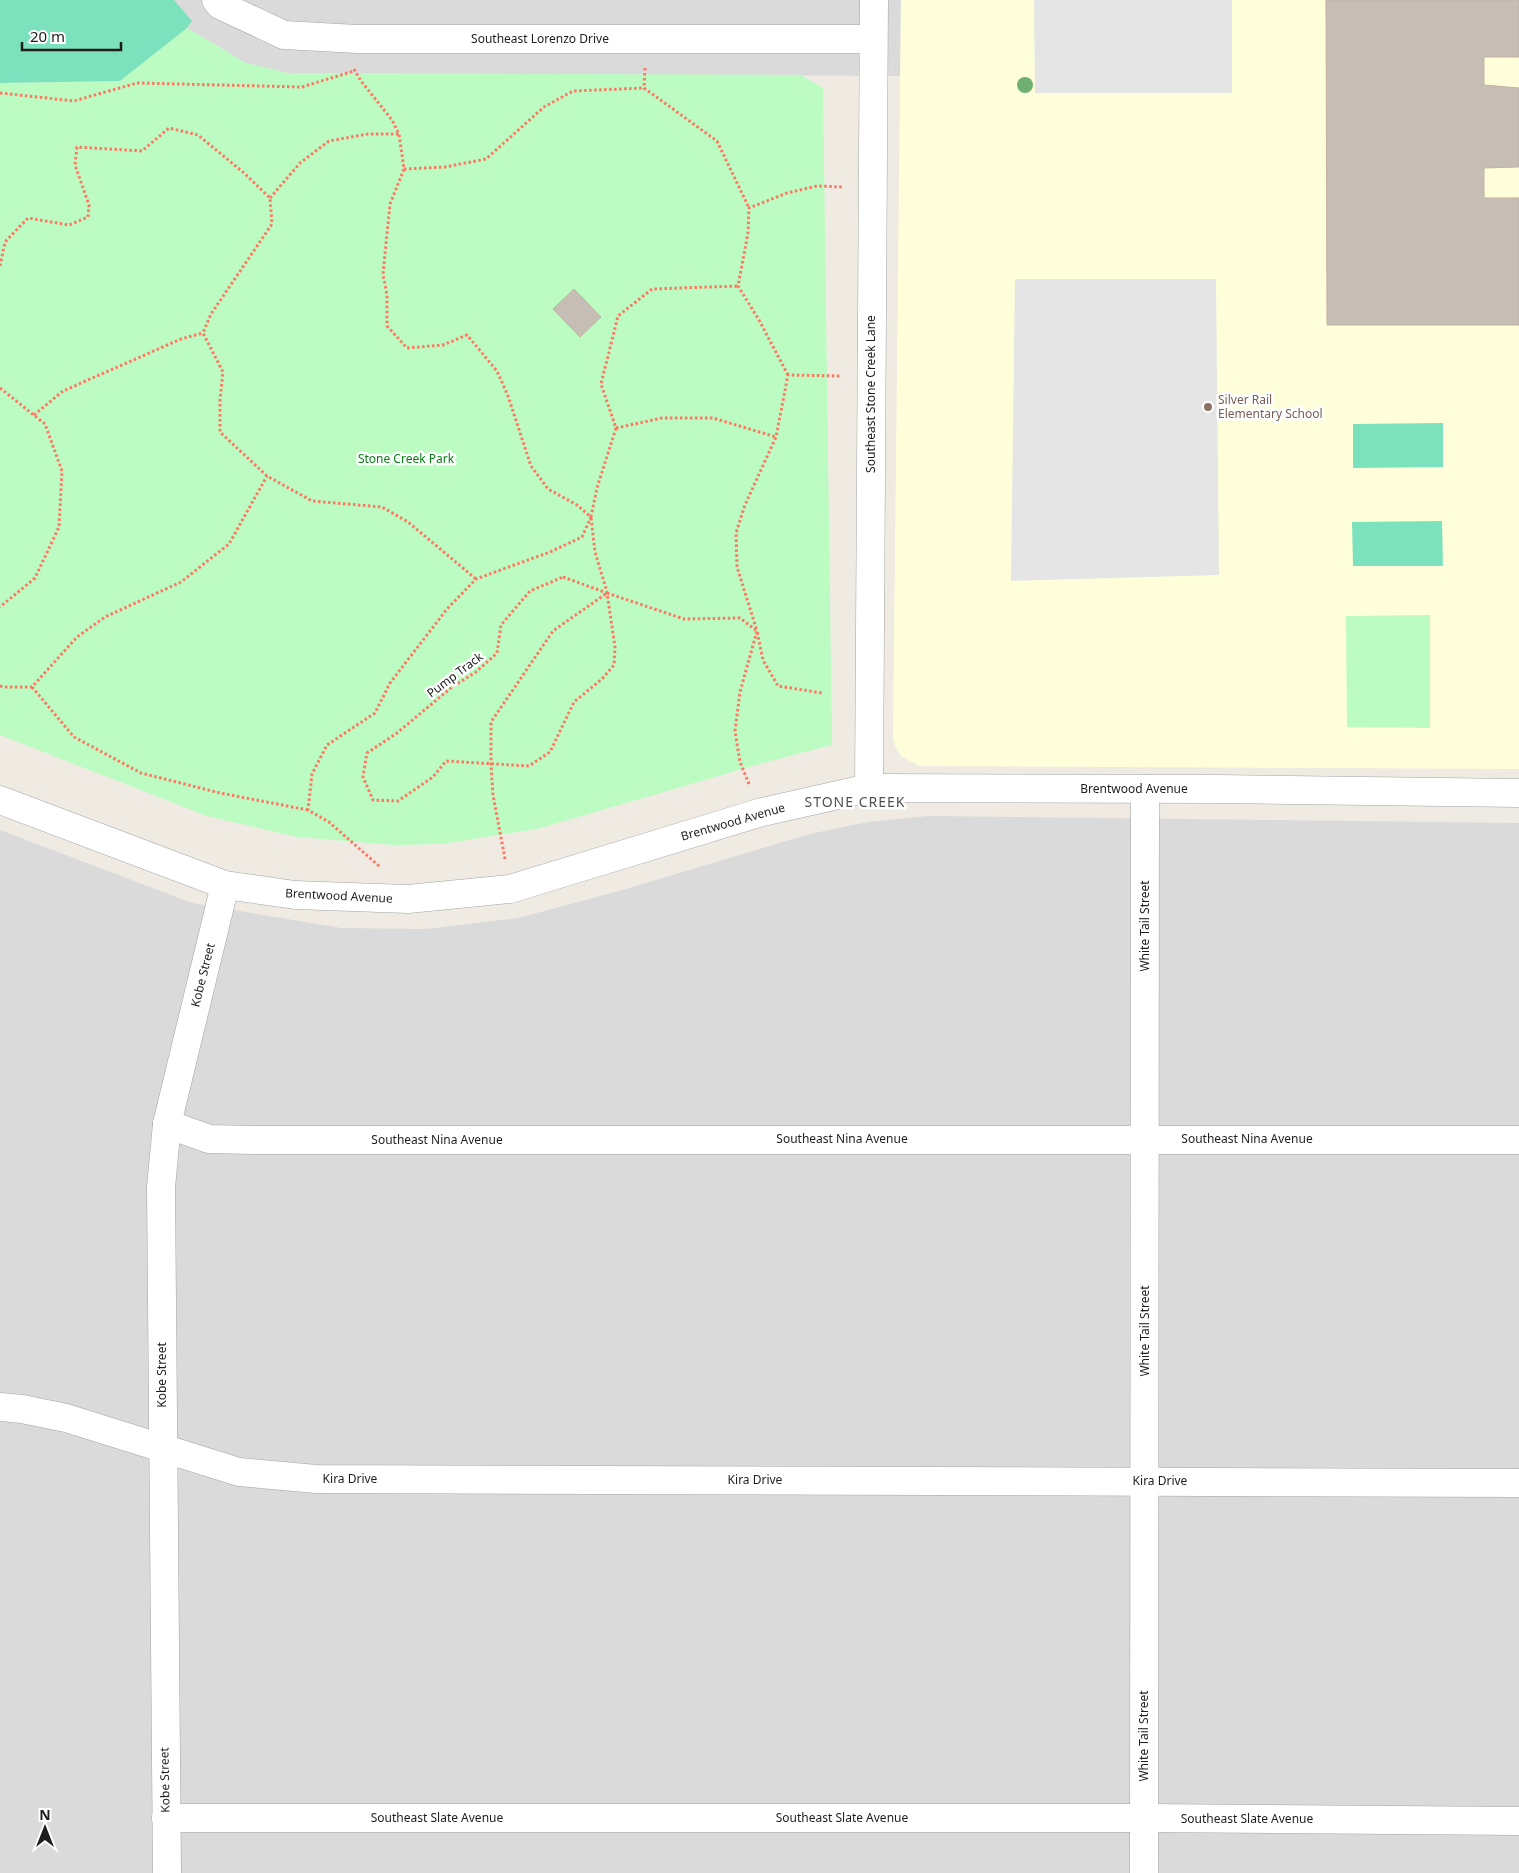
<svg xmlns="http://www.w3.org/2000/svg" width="1519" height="1873" viewBox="0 0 1519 1873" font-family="'Noto Sans',sans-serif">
  <rect width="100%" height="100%" fill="#efebe2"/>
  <g fill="#dbdada">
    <path d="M 0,0 L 901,0 L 900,76 L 288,73 L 246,63 L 187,28 L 0,83 Z"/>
    <path d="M 928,816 L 1519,823 L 1519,1873 L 0,1873 L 0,830 L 192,903 L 341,928 L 426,929 L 518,918 L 619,891 L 810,834 L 868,822 Z"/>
  </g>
  <path fill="#feffda" d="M 901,0 L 1519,0 L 1519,769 L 919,766 L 901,756 L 895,746 L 893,737 Z"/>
  <g fill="#bcfcc3">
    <path d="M 187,28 L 246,63 L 288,73 L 801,75 L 823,88 L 832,745 L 763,763 L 537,829 L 441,844 L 394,845 L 297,837 L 207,816 L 0,735 L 0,83 L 120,81 Z"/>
    <path d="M 1430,615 L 1430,728 L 1347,727 L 1346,616 Z"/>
  </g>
  <g fill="#7ce2bd">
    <path d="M 0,0 L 174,0 L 192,21 L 187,28 L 120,81 L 0,83 Z"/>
    <path d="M 1443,423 L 1443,467 L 1353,468 L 1353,424 Z"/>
    <path d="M 1442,521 L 1443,566 L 1353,566 L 1352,522 Z"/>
  </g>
  <g fill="#e5e5e5">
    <path d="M 1034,0 L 1232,0 L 1232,93 L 1035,93 Z"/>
    <path d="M 1015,279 L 1216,279 L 1219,575 L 1011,581 Z"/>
  </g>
  <g fill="#c6bdb5" stroke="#c1b1a4">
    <path d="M 1326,0 L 1519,0 L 1519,57 L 1484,57 L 1484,85 L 1519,88 L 1519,167 L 1484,168 L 1484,198 L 1519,198 L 1519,325 L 1327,325 Z"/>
    <path d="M 574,289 L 601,317 L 580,337 L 553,309 Z"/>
  </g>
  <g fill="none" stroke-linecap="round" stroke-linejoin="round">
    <g stroke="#a4a4a4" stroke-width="29">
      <g id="minor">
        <path d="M 216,0 L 220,5 L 284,35 L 357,39 L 873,39"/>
        <path d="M 869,788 L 874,0"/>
        <path d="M 0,800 L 225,885 L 295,895 L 408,899 L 510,889 L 762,812 L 869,788 L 1218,789 L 1519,793"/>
        <path d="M 167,1124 L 209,1139 L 254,1140 L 1519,1140"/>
        <path d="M 0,1407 L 22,1409 L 66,1418 L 239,1472 L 316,1479 L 1519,1483"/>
        <path d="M 166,1818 L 1144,1818 L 1519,1821"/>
        <path d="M 167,1873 L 161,1187 L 167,1124 L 225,885"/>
        <path d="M 1144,1873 L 1145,789"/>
      </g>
    </g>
    <g stroke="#ff7762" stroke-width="3" stroke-dasharray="2.5 2.5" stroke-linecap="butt">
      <path d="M 645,68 L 644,88 L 717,141 L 749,208"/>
      <path d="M 354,69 L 361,81 L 392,120 L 399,134 L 404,169 L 390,204 L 383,274 L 387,295 L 387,326 L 407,348 L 443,345 L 467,335 L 497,371 L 508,396 L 531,466 L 548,489 L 577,505 L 591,517 L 597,488 L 616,428 L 601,384 L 618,316 L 652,289 L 738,286"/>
      <path d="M 0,93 L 74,101 L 137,83 L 302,87 L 354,71"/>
      <path d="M 404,169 L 445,167 L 486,159 L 544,107 L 573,91 L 644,88"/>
      <path d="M 270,198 L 300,163 L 329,141 L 368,134 L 399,134"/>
      <path d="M 0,266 L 5,242 L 28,218 L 69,225 L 88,217 L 89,205 L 75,165 L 77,147 L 142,151 L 169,128 L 198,135 L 244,173 L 270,198 L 272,224 L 211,314 L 203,333 L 223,372 L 220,400 L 220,432 L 267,476 L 312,501 L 382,507 L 408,522 L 476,579"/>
      <path d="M 788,375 L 759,320 L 738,286 L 748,233 L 749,208 L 787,193 L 817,186 L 844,187"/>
      <path d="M 0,388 L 45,424 L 62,471 L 59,527 L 35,578 L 0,607"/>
      <path d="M 34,415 L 63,391 L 181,339 L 203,333"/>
      <path d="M 616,428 L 662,418 L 713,418 L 776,437"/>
      <path d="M 591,518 L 595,552 L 607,592"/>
      <path d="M 563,577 L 607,593 L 615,647 L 614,665 L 602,679 L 574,702 L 550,752 L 529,766 L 446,761 L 433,777 L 398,801 L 373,800 L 363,777 L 367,753 L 397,733 L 452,687 L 476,672 L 497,653 L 501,625 L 530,591 Z"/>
      <path d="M 607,593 L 684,619 L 740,618 L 757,631 L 763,660 L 778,686 L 822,693"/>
      <path d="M 0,686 L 5,687 L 32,687 L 77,637 L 105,617 L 181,582 L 229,544 L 267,476"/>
      <path d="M 32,687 L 74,737 L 141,773 L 220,793 L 308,810"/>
      <path d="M 749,784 L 740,762 L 735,731 L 740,692 L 757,631 L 737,567 L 736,533 L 745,505 L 776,437 L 788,375 L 842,376"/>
      <path d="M 505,859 L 493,795 L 491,764 L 491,722 L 553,631 L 607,593"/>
      <path d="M 379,866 L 329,822 L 308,810 L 312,774 L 327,745 L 375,713 L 390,683 L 447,609 L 476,579 L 550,552 L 582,537 L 591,517"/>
    </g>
    <use href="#minor" stroke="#fff" stroke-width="28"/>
  </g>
  <circle fill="#6fb071" cx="1025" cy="85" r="8"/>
  <circle fill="#8d6e63" stroke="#fff" stroke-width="2" cx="1208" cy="407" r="5"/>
  <g text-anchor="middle" stroke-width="5" stroke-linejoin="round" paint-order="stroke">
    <g font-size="12" fill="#1d1d1d" stroke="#fff">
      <text x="540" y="43">Southeast Lorenzo Drive</text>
      <text transform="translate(871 394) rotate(-90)" y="4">Southeast Stone Creek Lane</text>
      <text transform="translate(455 675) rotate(-37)" y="4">Pump Track</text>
      <text x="1134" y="793">Brentwood Avenue</text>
      <text transform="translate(733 822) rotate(-16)" y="4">Brentwood Avenue</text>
      <text transform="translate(339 896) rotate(3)" y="4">Brentwood Avenue</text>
      <text transform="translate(1145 926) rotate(-90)" y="4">White Tail Street</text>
      <text transform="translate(203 975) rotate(-76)" y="4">Kobe Street</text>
      <text x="842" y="1143">Southeast Nina Avenue</text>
      <text x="1247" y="1143">Southeast Nina Avenue</text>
      <text x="437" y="1144">Southeast Nina Avenue</text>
      <text transform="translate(1145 1331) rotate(-90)" y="4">White Tail Street</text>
      <text transform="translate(162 1375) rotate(-90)" y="4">Kobe Street</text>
      <text x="350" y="1483">Kira Drive</text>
      <text x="755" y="1484">Kira Drive</text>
      <text x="1160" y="1485">Kira Drive</text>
      <text transform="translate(1144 1736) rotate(-90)" y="4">White Tail Street</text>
      <text transform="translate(165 1780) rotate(-91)" y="4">Kobe Street</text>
      <text x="437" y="1822">Southeast Slate Avenue</text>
      <text x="842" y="1822">Southeast Slate Avenue</text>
      <text x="1247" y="1823">Southeast Slate Avenue</text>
    </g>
    <g font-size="12" fill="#785e54" stroke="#fff" text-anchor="start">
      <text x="1218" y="404">Silver Rail<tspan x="1218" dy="14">Elementary School</tspan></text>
    </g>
    <g font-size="12" fill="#067f14" stroke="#fff">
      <text x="406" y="463">Stone Creek Park</text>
    </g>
    <g font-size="14" letter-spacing="1" fill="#505050" stroke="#fff">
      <text x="855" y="807">STONE CREEK</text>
    </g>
  </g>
  <g transform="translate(45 1828)" stroke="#ffffff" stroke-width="4" paint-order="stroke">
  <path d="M0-4L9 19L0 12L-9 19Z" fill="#1d1d1d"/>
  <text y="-8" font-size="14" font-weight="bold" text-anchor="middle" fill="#1d1d1d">N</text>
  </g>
  <path d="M22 42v8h99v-8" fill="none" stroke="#1d1d1d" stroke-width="2.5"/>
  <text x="30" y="42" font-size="15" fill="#1d1d1d" stroke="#ffffff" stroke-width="4" paint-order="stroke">20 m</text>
</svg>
